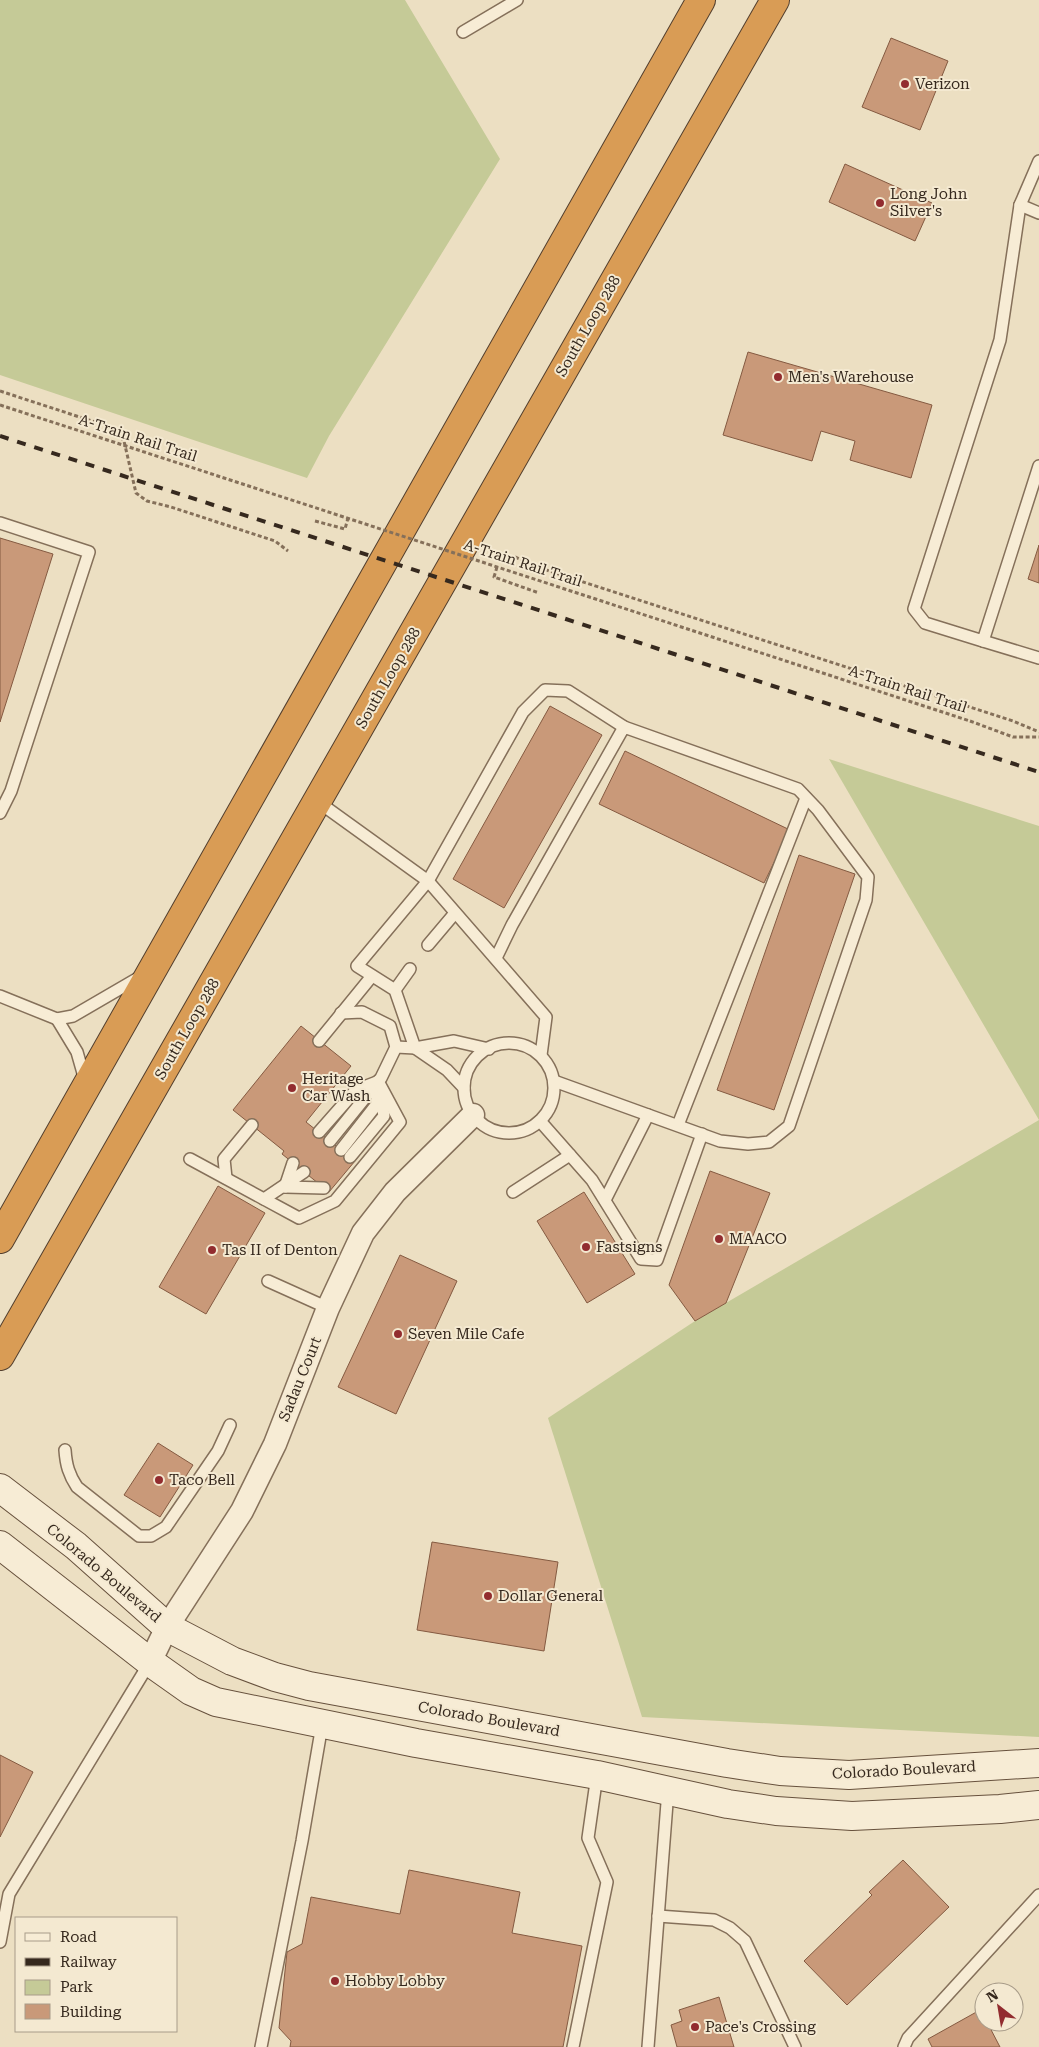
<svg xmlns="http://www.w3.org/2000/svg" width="1039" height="2047" viewBox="0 0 1039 2047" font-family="'Roboto Serif',serif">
  <rect width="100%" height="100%" fill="#ecdfc2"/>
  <g fill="#c5ca97">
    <path d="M 0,0 L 405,0 L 500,159 L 329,436 L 307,478 L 0,375 Z"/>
    <path d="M 829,759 L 1039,826 L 1039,1120 Z"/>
    <path d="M 1039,1120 L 1039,1737 L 642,1717 L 548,1418 L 695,1321 Z"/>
  </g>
  <g fill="#c99979" stroke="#845a41">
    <path d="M 891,38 L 948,61 L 920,130 L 862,107 Z"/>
    <path d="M 845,164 L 932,203 L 915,241 L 829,202 Z"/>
    <path d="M 748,352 L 932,405 L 911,478 L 850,460 L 855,441 L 821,431 L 812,461 L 723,435 Z"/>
    <path d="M 0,538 L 53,554 L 0,722 Z"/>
    <path d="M 1039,545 L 1039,583 L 1028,579 Z"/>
    <path d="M 550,706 L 602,735 L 504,908 L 453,879 Z"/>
    <path d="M 625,751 L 790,830 L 764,883 L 599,804 Z"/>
    <path d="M 799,855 L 855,874 L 774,1110 L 717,1090 Z"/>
    <path d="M 301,1026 L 351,1066 L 306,1122 L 355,1161 L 329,1192 L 282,1154 L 284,1151 L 233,1110 Z"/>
    <path d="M 710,1171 L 770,1193 L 726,1303 L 695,1321 L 669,1285 Z"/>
    <path d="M 218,1186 L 265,1213 L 206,1314 L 159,1287 Z"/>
    <path d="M 584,1192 L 635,1274 L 587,1303 L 537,1221 Z"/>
    <path d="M 400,1255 L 457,1281 L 396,1414 L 338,1387 Z"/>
    <path d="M 158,1443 L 193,1465 L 160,1517 L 124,1495 Z"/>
    <path d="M 432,1542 L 558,1562 L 544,1651 L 417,1630 Z"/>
    <path d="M 0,1755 L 33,1772 L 0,1837 Z"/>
    <path d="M 903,1860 L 949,1907 L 847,2005 L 804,1961 L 872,1895 L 869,1892 Z"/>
    <path d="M 409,1870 L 520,1892 L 512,1933 L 582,1946 L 563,2047 L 290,2047 L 291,2041 L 279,2028 L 287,1952 L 302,1944 L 311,1897 L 400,1914 Z"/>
    <path d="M 719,1997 L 734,2047 L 677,2047 L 671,2025 L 682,2021 L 679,2010 Z"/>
    <path d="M 980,2010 L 984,2017 L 984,2022 L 987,2022 L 1000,2047 L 932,2047 L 928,2039 Z"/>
  </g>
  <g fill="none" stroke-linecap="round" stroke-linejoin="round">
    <g stroke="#85705a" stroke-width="14">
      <g id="lane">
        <path d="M 463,32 L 517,0"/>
        <path d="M 1039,161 L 1020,205 L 1000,340 L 914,609 L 925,623 L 983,641 L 1039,466"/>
        <path d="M 1020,205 L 1039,213"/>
        <path d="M 0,523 L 89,552 L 11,791 L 0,813"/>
        <path d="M 983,641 L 1039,658"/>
        <path d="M 317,801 L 428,881 L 546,1017 L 541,1055"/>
        <path d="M 428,945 L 455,913"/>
        <path d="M 496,958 L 512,925 L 624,727 L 798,789 L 818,810 L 868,877 L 866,900 L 789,1126 L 769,1142 L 748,1144 L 720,1141 L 554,1081"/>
        <path d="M 395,990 L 410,969"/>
        <path d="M 0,996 L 57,1019 L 73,1016 L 140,977"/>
        <path d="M 57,1019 L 77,1052 L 85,1080"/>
        <path d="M 319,1041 L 372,976"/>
        <circle cx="509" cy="1088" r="45"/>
        <path d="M 396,1047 L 415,1048 L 454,1041 L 489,1049"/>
        <path d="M 464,1088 L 447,1070 L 415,1048 L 395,990 L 357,966 L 428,881 L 523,712 L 545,690 L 568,691 L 624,727"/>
        <path d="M 540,1121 L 592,1180 L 641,1259 L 657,1260 L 702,1134"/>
        <path d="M 678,1125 L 806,798"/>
        <path d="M 319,1132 L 356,1090 L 377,1082"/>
        <path d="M 330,1141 L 381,1078 L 396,1047 L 390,1026 L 362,1012 L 341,1013"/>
        <path d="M 341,1150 L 377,1104 L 377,1093"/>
        <path d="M 350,1157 L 384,1116 L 380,1093"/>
        <path d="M 190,1159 L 299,1218 L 335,1201 L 400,1122 L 378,1081"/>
        <path d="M 226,1178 L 224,1159 L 252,1125"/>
        <path d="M 285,1187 L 324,1188"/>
        <path d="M 285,1187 L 293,1163"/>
        <path d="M 513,1192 L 570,1155"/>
        <path d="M 264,1199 L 304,1172"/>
        <path d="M 605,1200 L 648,1115"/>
        <path d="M 268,1281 L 328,1308"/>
        <path d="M 65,1450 C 66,1465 69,1475 77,1487 L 139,1536 L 151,1536 L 166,1527 L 218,1451 L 230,1425"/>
        <path d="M 658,1916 L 714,1920 L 730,1928 L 745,1941 L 795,2047"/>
        <path d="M 0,1942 L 9,1894 L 150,1662"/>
        <path d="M 261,2047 L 302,1841 L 322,1725"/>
        <path d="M 573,2047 L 607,1882 L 588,1838 L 597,1775"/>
        <path d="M 648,2047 L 668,1790"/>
        <path d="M 904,2047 L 908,2038 L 1039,1895"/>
      </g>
    </g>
    <g stroke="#85705a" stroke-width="25">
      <path id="street" d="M 150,1662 L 167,1627 L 242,1511 L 275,1444 L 328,1308 L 363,1233 L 395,1192 L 473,1115"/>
    </g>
    <g stroke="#67513d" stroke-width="30">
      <g id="secondary">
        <path d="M 0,1488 L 76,1546 L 167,1627 L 232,1661 L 275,1677 L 309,1686 L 727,1763 L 780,1771 L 849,1775 L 1039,1763"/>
        <path d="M 0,1545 L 150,1662 L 191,1691 L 216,1702 L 416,1743 L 597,1775 L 728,1804 L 776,1811 L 852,1816 L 1000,1809 L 1039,1805"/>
      </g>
    </g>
    <g stroke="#533f2e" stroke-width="30">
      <g id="highway">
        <path d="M 0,1239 L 701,0"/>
        <path d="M 0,1356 L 775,0"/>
      </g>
    </g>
    <g stroke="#85705a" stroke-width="3" stroke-dasharray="4 2.5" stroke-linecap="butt">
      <path d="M 0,391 L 104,425 L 119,434 L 124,441 L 136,493 L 147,501 L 171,507 L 275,541 L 288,551"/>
      <path d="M 315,521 L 345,529 L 348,518"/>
      <path d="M 515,557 L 549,571 L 1013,721 L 1039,732"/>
      <path d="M 497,567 L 494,577 L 539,593"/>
      <path d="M 970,721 L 1013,737 L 1039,737"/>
    </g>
    <use href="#lane" stroke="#f7ecd5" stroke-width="11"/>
    <use href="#street" stroke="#f7ecd5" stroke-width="22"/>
    <use href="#secondary" stroke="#f7ecd5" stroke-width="28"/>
    <use href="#highway" stroke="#d99c55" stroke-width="28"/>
    <path stroke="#36291e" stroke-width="4" stroke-dasharray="9 9" stroke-linecap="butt" d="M 0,436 L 1039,772"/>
    <path stroke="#85705a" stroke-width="3" stroke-dasharray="4 2.5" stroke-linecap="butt" d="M 0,405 L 970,721"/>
  </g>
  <g fill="#922c2f" stroke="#f4e9d1" stroke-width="2">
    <circle cx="905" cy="84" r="5"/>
    <circle cx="880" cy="203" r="5"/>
    <circle cx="778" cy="377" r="5"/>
    <circle cx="292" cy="1088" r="5"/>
    <circle cx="719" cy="1239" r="5"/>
    <circle cx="586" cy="1247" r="5"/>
    <circle cx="212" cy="1250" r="5"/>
    <circle cx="398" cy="1334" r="5"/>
    <circle cx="159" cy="1480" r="5"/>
    <circle cx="488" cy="1596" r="5"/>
    <circle cx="335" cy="1981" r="5"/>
    <circle cx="695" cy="2027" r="5"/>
  </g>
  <g text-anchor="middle" stroke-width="4" stroke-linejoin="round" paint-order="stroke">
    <g font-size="15" fill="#36291e" stroke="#f4e9d1" text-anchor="start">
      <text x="915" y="89">Verizon</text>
      <text x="890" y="199">Long John<tspan x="890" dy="17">Silver's</tspan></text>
      <text x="788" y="382">Men's Warehouse</text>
      <text x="302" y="1084">Heritage<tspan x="302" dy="17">Car Wash</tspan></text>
      <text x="729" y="1244">MAACO</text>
      <text x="596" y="1252">Fastsigns</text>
      <text x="222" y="1255">Tas II of Denton</text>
      <text x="408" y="1339">Seven Mile Cafe</text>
      <text x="169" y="1485">Taco Bell</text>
      <text x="498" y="1601">Dollar General</text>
      <text x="345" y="1986">Hobby Lobby</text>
      <text x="705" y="2032">Pace's Crossing</text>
    </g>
    <g font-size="15" fill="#36291e" stroke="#f4e9d1">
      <text transform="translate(588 326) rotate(-60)" y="5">South Loop 288</text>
      <text transform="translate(138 438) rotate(18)" y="5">A-Train Rail Trail</text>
      <text transform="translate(523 563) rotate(18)" y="5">A-Train Rail Trail</text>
      <text transform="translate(388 678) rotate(-60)" y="5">South Loop 288</text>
      <text transform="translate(908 689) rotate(18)" y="5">A-Train Rail Trail</text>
      <text transform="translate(187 1029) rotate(-60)" y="5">South Loop 288</text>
      <text transform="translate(300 1379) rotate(-68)" y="5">Sadau Court</text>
      <text transform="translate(104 1573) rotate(40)" y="5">Colorado Boulevard</text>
      <text transform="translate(489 1719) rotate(10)" y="5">Colorado Boulevard</text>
      <text transform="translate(904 1770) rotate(-3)" y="5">Colorado Boulevard</text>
    </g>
  </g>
  <rect x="15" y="1917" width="162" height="115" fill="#f4e9d1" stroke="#a89c89"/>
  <rect x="25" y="1933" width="25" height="8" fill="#f7ecd5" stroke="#a89c89"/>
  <text x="60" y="1942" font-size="15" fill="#36291e">Road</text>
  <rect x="25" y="1958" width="25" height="8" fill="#36291e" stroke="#a89c89"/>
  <text x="60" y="1967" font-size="15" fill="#36291e">Railway</text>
  <rect x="25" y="1980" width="25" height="15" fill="#c5ca97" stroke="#a89c89"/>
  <text x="60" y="1992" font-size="15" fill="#36291e">Park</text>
  <rect x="25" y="2004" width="25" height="15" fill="#c99979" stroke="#a89c89"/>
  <text x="60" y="2017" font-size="15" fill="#36291e">Building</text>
  <g transform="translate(999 2007) rotate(329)"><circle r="24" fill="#f4e9d1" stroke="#a89c89"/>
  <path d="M0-4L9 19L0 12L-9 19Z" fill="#922c2f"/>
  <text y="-8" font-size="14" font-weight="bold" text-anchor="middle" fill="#36291e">N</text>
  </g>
</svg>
